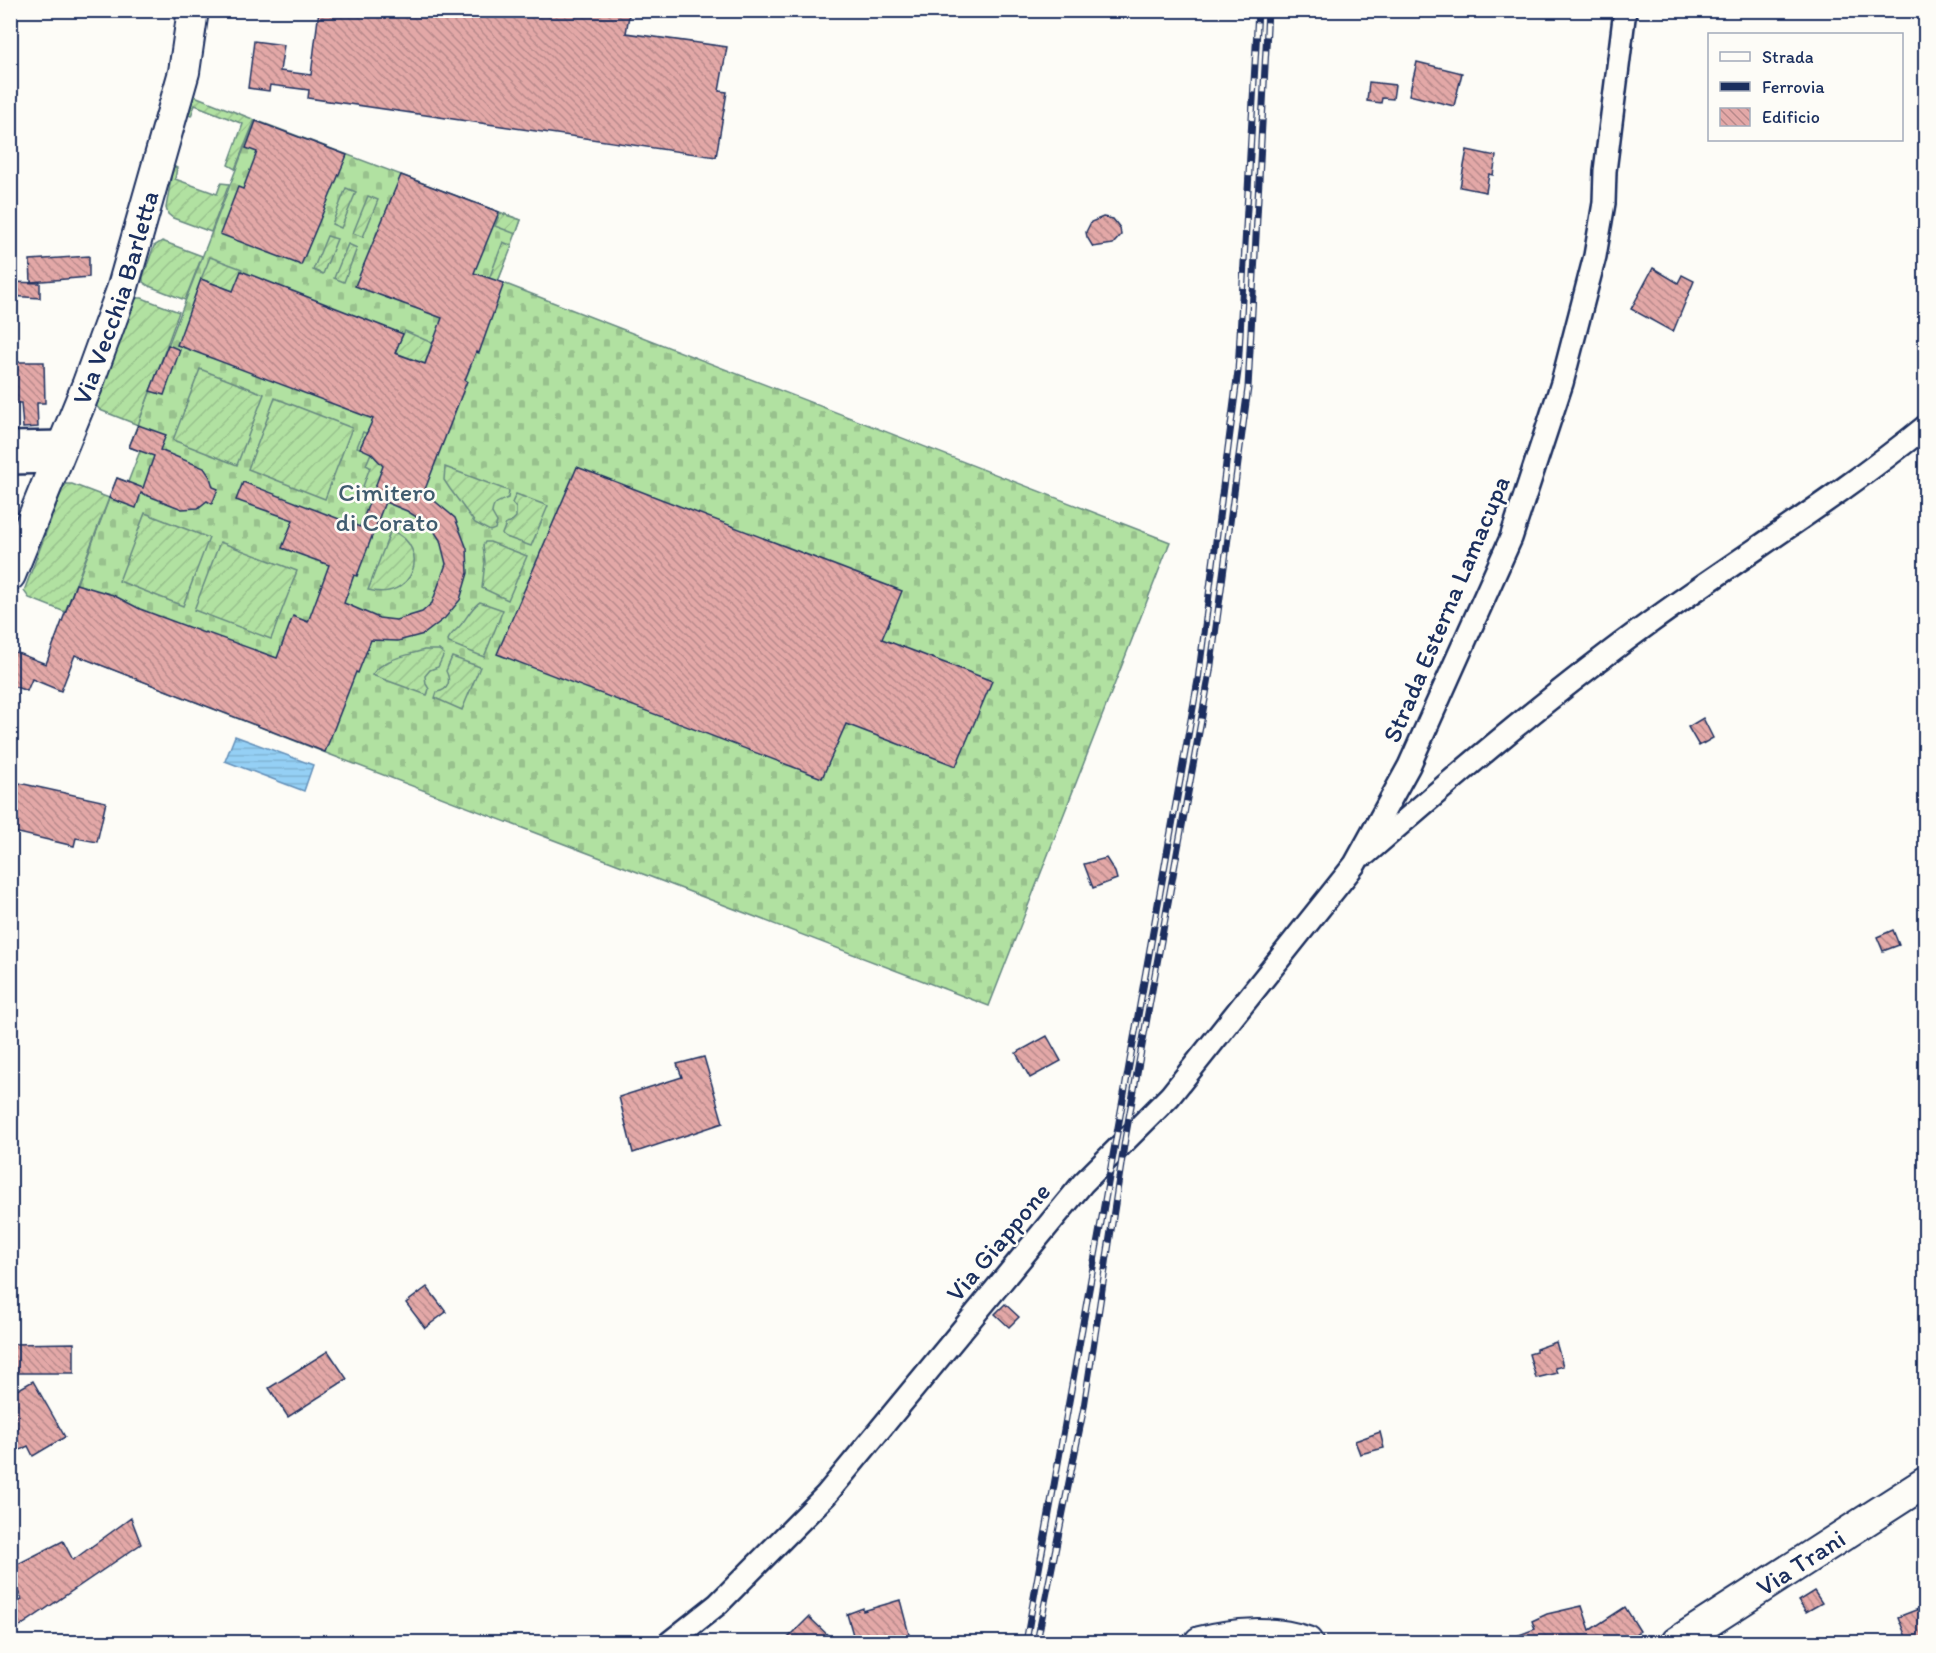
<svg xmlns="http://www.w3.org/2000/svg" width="1936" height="1653" viewBox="0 0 1936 1653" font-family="Itim,sans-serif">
  <defs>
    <pattern id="cemetery-stones" width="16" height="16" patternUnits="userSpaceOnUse" patternTransform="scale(1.5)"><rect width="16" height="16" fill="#b1e1a1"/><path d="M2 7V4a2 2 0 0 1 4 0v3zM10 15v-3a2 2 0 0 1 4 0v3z" fill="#98c18d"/></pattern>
    <pattern id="garden-furrows" width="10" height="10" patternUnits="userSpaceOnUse" patternTransform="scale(1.5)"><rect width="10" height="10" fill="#b1e1a1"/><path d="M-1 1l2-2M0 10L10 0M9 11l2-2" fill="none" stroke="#98c18d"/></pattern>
    <pattern id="water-rules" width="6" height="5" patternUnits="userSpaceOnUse" patternTransform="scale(1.5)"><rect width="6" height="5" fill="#95d0f5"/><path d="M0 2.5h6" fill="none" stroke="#80b3d4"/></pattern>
    <pattern id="building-back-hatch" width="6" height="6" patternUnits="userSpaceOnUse" patternTransform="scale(1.5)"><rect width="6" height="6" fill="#e3a8a7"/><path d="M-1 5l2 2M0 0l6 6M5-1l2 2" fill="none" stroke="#b7898b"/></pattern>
  </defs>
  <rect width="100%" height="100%" fill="#fdfcf7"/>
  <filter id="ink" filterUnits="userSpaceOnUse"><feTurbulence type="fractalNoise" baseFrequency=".0167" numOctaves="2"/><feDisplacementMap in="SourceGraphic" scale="12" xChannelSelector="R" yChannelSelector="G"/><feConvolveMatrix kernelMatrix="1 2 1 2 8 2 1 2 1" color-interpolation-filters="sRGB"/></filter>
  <g filter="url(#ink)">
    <path fill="url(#cemetery-stones)" stroke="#668880" stroke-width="1.5" d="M 255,120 L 521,220 L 498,281 L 1170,542 L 989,1006 L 331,755 L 53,646 L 117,478 L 128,482 L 140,451 L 129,447 Z"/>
    <g fill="url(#garden-furrows)" stroke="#668880" stroke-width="1.5">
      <path d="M 187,93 L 255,120 L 235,169 L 228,165 L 243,124 L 195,105 L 191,116 L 184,113 Z"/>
      <path d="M 173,166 L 177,168 L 175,179 L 217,194 L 221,183 L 229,184 L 211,232 L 173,218 L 168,214 L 166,208 Z"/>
      <path d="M 346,188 L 356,192 L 341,228 L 332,224 Z"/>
      <path d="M 368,196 L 378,200 L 363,237 L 353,233 Z"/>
      <path d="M 500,213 L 521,220 L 516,234 L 495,226 Z"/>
      <path d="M 327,236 L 337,239 L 323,274 L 313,270 Z"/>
      <path d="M 162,241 L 202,256 L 185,300 L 149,286 L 143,282 L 143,277 L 154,246 Z"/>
      <path d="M 503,242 L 512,246 L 478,332 L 470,329 Z"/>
      <path d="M 348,244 L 357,248 L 344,282 L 334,278 Z"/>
      <path d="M 210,257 L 242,269 L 237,283 L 398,344 L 405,331 L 432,343 L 425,364 L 201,279 Z"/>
      <path d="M 137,298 L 142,298 L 179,312 L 138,425 L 100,410 L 95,404 L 134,300 Z"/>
      <path d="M 200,369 L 264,394 L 237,465 L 173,440 Z"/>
      <path d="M 275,398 L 352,428 L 325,499 L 248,469 Z"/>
      <path d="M 363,432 L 406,449 L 372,496 L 361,492 L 370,467 L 366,465 L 376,441 L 366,437 L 360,448 L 357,447 Z"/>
      <path d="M 445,467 L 509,491 L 508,498 C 499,502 493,502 492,513 L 497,522 L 495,529 L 490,531 L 475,523 L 450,489 L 444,480 Z"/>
      <path d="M 66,484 L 72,484 L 109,498 L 65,612 L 29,598 L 24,591 L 62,490 Z"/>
      <path d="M 516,494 L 548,506 L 531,546 L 506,537 L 502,534 L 506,524 L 510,523 L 516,517 L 516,508 L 512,503 Z"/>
      <path d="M 145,513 L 209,538 L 183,606 L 119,581 Z"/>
      <path d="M 391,530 C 434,549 412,602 368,590 Z"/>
      <path d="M 220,542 L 297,571 L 271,639 L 194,610 Z"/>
      <path d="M 485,542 L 490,542 L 527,556 L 508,600 L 482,588 L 485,562 L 483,546 Z"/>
      <path d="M 480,602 L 503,610 L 484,657 L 449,643 L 448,640 C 450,635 453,633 457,629 C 466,621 470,608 480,602 Z"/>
      <path d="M 424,650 L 439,650 L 444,654 L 438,667 L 430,670 L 425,676 L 426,684 L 429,689 L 427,695 L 372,675 C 382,659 406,656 424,650 Z"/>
      <path d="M 452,657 L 480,667 L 462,710 L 435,698 L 437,692 C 449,690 451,681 446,671 Z"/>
    </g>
    <path fill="url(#water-rules)" stroke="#6490b9" stroke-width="1.5" d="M 235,736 L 313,765 L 304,791 L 225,761 Z"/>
    <g fill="url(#building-back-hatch)" stroke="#1b2f5e" stroke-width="1.5" fill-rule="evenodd">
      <path d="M 319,10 L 630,10 L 626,33 L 727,47 L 719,91 L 727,92 L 716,157 L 308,98 L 309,90 L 270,85 L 269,91 L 248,88 L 254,41 L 284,45 L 280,71 L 311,75 Z"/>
      <path d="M 1417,62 L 1462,73 L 1454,106 L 1409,95 Z"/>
      <path d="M 1369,82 L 1395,85 L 1393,99 L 1382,98 L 1381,103 L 1367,101 Z"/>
      <path d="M 256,121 L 347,155 L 301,265 L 220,234 L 238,187 L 243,189 L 257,152 L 246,148 Z"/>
      <path d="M 1467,150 L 1496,156 L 1493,175 L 1489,174 L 1486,192 L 1460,187 Z"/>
      <path d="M 401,175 L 499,212 L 474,273 L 504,283 L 479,353 L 476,352 L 465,380 L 467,381 L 424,492 L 455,518 L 467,549 L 468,573 L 460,600 L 445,618 L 424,634 L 398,641 L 371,640 L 358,673 L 356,672 L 325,752 L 75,655 L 61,691 L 32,679 L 27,691 L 10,685 L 10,650 L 46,664 L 76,584 L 113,595 L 140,609 L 204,633 L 205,632 L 277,658 L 293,616 L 308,622 L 329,565 L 282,548 L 293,520 L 236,500 L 243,482 L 360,527 L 383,466 L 371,453 L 360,448 L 373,419 L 177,345 L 201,279 L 233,291 L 241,271 L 403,334 L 395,353 L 425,364 L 442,318 L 355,286 ZM 385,502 L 407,511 L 431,526 L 440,540 L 446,564 L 432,603 L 422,612 L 396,620 L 379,618 L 344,603 L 354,575 L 357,576 Z"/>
      <path d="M 1103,217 L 1113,219 L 1117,224 L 1120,228 L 1121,235 L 1113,244 L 1093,247 L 1087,237 L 1086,232 L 1091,222 Z"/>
      <path d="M 89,256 L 89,277 L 31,282 L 30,260 Z"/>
      <path d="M 1653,268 L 1678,283 L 1682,275 L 1694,281 L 1673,332 L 1631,309 Z"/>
      <path d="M 10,282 L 40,283 L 40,298 L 10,296 Z"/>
      <path d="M 168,345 L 180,350 L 164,395 L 150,391 Z"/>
      <path d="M 10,362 L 44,362 L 45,403 L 37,403 L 38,427 L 23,428 L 21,403 L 10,403 Z"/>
      <path d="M 138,425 L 166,435 L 160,450 L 204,468 L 210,477 L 213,487 L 218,489 L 212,504 L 207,501 L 198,508 L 182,509 L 141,493 L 136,508 L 109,498 L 117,478 L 143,488 L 154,456 L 129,447 Z"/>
      <path d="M 577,467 L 902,591 L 882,639 L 992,681 L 956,766 L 846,724 L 822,778 L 497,654 Z"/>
      <path d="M 1703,718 L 1713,738 L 1699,746 L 1688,727 Z"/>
      <path d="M 10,781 L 106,802 L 97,842 L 76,838 L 74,846 L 10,831 Z"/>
      <path d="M 1106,858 L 1115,872 L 1117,879 L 1093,888 L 1084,864 Z"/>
      <path d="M 1893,930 L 1899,945 L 1883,951 L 1877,937 Z"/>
      <path d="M 1047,1036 L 1061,1061 L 1030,1078 L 1016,1053 Z"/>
      <path d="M 704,1057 L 723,1123 L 633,1153 L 619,1097 L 682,1077 L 677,1064 Z"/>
      <path d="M 427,1287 L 446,1312 L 425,1328 L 406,1303 Z"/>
      <path d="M 1005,1304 L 1019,1317 L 1009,1327 L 995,1314 Z"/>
      <path d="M 1556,1342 L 1563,1366 L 1555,1368 L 1557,1373 L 1536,1378 L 1529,1354 L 1536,1352 L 1536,1349 Z"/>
      <path d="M 74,1343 L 74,1373 L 16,1373 L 10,1366 L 10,1344 Z"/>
      <path d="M 328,1351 L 347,1379 L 288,1417 L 269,1388 Z"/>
      <path d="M 33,1381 L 65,1437 L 33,1456 L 28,1446 L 10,1455 L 10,1434 L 18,1429 L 11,1419 L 16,1416 L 10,1407 L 10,1394 Z"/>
      <path d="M 1380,1432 L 1384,1448 L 1360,1454 L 1355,1441 Z"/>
      <path d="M 131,1518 L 141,1544 L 10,1633 L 10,1605 L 22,1600 L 10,1573 L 10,1568 L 63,1541 L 73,1560 Z"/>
      <path d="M 1814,1591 L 1822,1603 L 1806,1612 L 1798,1601 Z"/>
      <path d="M 900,1600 L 911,1642 L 855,1642 L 847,1614 L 863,1608 L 863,1611 Z"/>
      <path d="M 1582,1606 L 1590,1630 L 1625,1607 L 1640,1631 L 1622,1642 L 1571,1642 L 1573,1641 L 1571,1638 L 1560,1642 L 1503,1642 L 1503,1641 L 1535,1629 L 1532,1621 L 1547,1614 Z"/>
      <path d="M 1926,1606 L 1926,1642 L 1908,1642 L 1898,1617 Z"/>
      <path d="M 809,1617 L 835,1642 L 784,1642 Z"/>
    </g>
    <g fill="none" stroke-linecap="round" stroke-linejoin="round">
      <g stroke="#1b2f5e" stroke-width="26">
        <g id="street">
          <path d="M 10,443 L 64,442"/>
          <path d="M 10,463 L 57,462"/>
          <path d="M 1366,854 C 1458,774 1550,695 1648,624 C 1740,557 1838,498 1926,426"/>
          <path d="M 670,1642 L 718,1604 L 826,1495 L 1083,1183 L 1170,1096 L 1355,864 L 1409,766 L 1511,538 L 1562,383 L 1595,256 L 1604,203 L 1605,171 L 1625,10"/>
        </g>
      </g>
      <g stroke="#1b2f5e" stroke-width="34">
        <g id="secondary">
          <path id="s1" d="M 10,575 L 87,386 L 122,290 L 184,72 L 193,10"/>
          <path d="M 1200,1642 C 1233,1633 1274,1630 1307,1642"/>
          <path id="s2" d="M 1677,1642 L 1926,1482"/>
        </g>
      </g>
      <use href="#street" stroke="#fdfcf7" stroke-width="21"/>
      <use href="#secondary" stroke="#fdfcf7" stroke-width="30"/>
      <g stroke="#1b2f5e" stroke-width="7">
        <g id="rail">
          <path d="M 1026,1642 L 1198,680 L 1238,371 L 1258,10"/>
          <path d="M 1037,1642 L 1084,1407 L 1125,1139 L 1210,672 L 1248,388 L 1268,10"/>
        </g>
      </g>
      <use href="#rail" stroke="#fdfcf7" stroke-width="4.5" stroke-dasharray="14" stroke-linecap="butt"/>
    </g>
  </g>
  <g text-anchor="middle" stroke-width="5" stroke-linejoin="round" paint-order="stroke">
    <g font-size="26" fill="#1b2f5e" stroke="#fdfcf7">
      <text dy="9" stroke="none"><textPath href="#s1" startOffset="297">Via Vecchia Barletta</textPath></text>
      <text transform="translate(1446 609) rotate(-67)" y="9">Strada Esterna Lamacupa</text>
      <text transform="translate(998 1242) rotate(-50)" y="9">Via Giappone</text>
      <text dy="9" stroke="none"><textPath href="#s2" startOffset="147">Via Trani</textPath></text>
    </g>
    <g font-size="26" fill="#405c6f" stroke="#fdfcf7">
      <text x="387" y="501">Cimitero<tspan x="387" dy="30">di Corato</tspan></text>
    </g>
  </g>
  <rect width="1936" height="1653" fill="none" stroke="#fdfcf7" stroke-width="36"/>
  <rect x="18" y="18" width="1900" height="1617" fill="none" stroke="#1b2f5e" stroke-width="2" filter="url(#ink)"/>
  <rect x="1708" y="33" width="195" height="108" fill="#fdfcf7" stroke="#a3aaba" stroke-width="1.5"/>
  <rect x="1720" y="52" width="30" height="9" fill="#fdfcf7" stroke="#a3aaba" stroke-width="1.5"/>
  <text x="1762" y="63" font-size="18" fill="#1b2f5e">Strada</text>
  <rect x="1720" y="82" width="30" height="9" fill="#1b2f5e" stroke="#a3aaba" stroke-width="1.5"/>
  <text x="1762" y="93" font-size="18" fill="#1b2f5e">Ferrovia</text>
  <rect x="1720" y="108" width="30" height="18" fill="url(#building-back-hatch)" stroke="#a3aaba" stroke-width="1.5"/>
  <text x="1762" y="123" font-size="18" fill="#1b2f5e">Edificio</text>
</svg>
